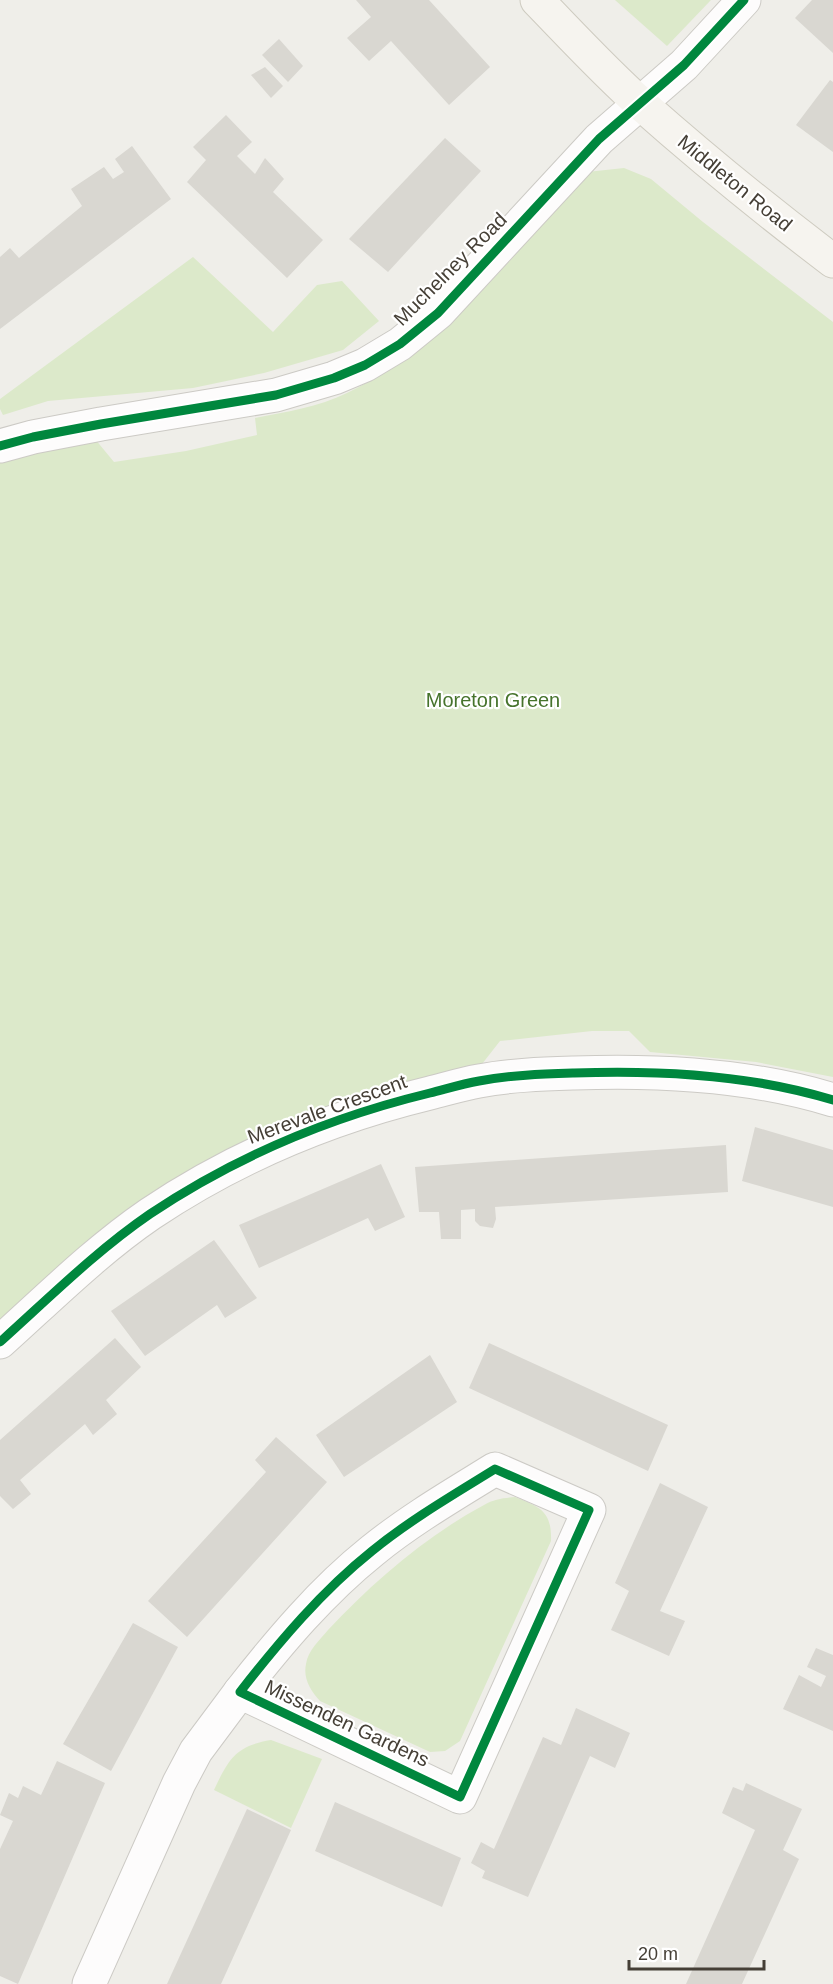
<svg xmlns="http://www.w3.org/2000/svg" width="833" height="1984" viewBox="0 0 833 1984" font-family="Arial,sans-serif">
  <rect width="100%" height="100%" fill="#efeee9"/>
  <g fill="#dce9ca">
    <path d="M 615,0 L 711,0 L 667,46 Z"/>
    <path d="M 624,168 L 651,179 L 703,222 L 833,322 L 833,1077 L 756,1062 L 650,1052 L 629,1031 L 592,1031 L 500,1041 L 482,1064 L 409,1081 L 332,1105 L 276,1126 L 226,1152 L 0,1324 L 0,462 L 95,439 L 114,462 L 186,451 L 257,435 L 255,418 C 285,412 319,407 347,393 C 448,345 515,253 587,172 Z"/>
    <path d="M 193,257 L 273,332 L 317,285 L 342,281 L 379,321 L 343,350 L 264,373 L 193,388 L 48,401 L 3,415 L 0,409 L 0,399 Z"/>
    <path d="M 515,1497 C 540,1507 552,1511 551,1541 L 460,1741 L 445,1751 L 430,1752 L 320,1701 C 310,1690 303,1678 306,1664 C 308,1650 320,1640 328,1630 C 373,1582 426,1536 484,1505 C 494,1499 504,1498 515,1497 Z"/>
    <path d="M 271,1740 L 322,1759 L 291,1828 L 214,1790 C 228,1760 235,1746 271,1740 Z"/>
  </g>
  <g fill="#d9d7d1">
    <path d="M 356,0 L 429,0 L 490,67 L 449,105 L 391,41 L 369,61 L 347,38 L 371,17 Z"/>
    <path d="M 812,0 L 833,0 L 833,53 L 795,18 Z"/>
    <path d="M 279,39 L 303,66 L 288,82 L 262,55 Z"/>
    <path d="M 265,67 L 283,86 L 271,98 L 251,75 Z"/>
    <path d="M 830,80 L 833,82 L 833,152 L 796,125 Z"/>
    <path d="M 226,115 L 252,142 L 237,156 L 255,174 L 265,158 L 284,179 L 273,192 L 323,240 L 287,278 L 187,182 L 206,160 L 193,147 Z"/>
    <path d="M 445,138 L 481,171 L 388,272 L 349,239 Z"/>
    <path d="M 132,146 L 171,199 L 0,329 L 0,257 L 10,248 L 19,258 L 82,206 L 71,189 L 104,167 L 113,179 L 124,172 L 115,159 Z"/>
    <path d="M 755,1127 L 833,1150 L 833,1207 L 742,1181 Z"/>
    <path d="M 726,1145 L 728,1192 L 495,1207 L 496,1219 L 493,1228 L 480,1226 L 475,1221 L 475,1209 L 461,1210 L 461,1239 L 441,1239 L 439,1212 L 419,1212 L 415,1167 Z"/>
    <path d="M 381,1164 L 405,1217 L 375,1231 L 368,1218 L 259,1268 L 239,1225 Z"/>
    <path d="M 214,1240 L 257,1298 L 225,1318 L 217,1305 L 145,1356 L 111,1311 Z"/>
    <path d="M 115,1338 L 141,1367 L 106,1400 L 117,1414 L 93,1435 L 85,1424 L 20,1480 L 31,1494 L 13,1509 L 0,1496 L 0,1440 Z"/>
    <path d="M 489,1343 L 668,1425 L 648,1471 L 469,1388 Z"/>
    <path d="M 430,1355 L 457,1402 L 344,1477 L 316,1435 Z"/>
    <path d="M 276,1437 L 327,1482 L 187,1637 L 148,1601 L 266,1472 L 255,1460 Z"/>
    <path d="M 660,1483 L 708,1507 L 660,1611 L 685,1621 L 669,1656 L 611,1630 L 629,1591 L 615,1583 Z"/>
    <path d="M 133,1623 L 178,1647 L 111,1771 L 63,1744 Z"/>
    <path d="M 816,1648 L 833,1655 L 833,1731 L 783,1709 L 799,1675 L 821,1687 L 826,1676 L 807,1667 Z"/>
    <path d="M 576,1708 L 630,1733 L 615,1768 L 590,1756 L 528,1897 L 482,1878 L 485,1871 L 471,1863 L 481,1842 L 494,1849 L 543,1737 L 561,1745 Z"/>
    <path d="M 57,1761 L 105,1783 L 18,1984 L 0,1976 L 0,1849 L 13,1821 L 0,1815 L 9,1793 L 18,1798 L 23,1786 L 41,1795 Z"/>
    <path d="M 746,1783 L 802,1809 L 783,1850 L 799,1859 L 742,1984 L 686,1984 L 755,1830 L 722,1813 L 733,1787 L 743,1791 Z"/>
    <path d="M 335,1802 L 461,1858 L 442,1907 L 315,1851 Z"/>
    <path d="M 247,1809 L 291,1830 L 221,1984 L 167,1984 Z"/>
  </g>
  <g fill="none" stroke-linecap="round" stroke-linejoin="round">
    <g stroke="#cccac5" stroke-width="35">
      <g id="street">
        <path d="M 0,446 L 33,437 L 101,424 L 276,395 L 334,378 L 365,365 L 400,344 L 438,313 L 599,139 L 684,65 L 744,0"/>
        <path d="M 0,1342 C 49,1298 96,1251 150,1214 C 235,1157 331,1117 430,1093 C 446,1089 462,1084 479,1081 C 510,1075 543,1074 574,1073 C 658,1070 752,1075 833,1100"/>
        <path d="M 495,1469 L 589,1510 L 460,1797 L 240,1692 C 279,1642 322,1591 372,1551 C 410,1520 453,1495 495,1469 Z"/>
        <path d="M 89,1984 L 179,1783 L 196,1751 L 240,1692"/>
      </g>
    </g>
    <g stroke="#cecbc0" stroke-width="35">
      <path id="secondary" d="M 537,0 C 571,35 605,72 641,104 C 703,159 767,211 833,261"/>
    </g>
    <use href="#street" stroke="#fdfcfc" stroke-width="33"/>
    <use href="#secondary" stroke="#f6f4ef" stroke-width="33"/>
    <g stroke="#fff" stroke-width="13">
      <g id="cycleway">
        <path d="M 0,446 L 33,437 L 101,424 L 276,395 L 334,378 L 365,365 L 400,344 L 438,313 L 599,139 L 684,65 L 744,0"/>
        <path d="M 0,1342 C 49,1298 96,1251 150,1214 C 235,1157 331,1117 430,1093 C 446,1089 462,1084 479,1081 C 510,1075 543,1074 574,1073 C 658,1070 752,1075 833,1100"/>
        <path d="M 495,1469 L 589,1510 L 460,1797 L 240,1692 C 279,1642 322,1591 372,1551 C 410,1520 453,1495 495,1469 Z"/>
      </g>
    </g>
    <use href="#cycleway" stroke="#00873e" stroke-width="9"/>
  </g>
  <g text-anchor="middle" stroke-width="4.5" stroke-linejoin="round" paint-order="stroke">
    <g font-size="20" fill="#453f36" stroke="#fff">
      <text transform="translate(735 183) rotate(39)" y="7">Middleton Road</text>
      <text transform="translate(450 269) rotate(-45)" y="7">Muchelney Road</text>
      <text transform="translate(327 1109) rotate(-20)" y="7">Merevale Crescent</text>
      <text transform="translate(347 1723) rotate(25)" y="7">Missenden Gardens</text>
    </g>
    <g font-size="20" fill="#46732c" stroke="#fff">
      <text x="493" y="707">Moreton Green</text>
    </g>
  </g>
  <path d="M629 1960v9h135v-9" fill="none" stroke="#453f36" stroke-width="3"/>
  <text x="638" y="1960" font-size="18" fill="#453f36" stroke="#ffffff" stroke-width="4.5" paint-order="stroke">20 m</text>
</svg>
